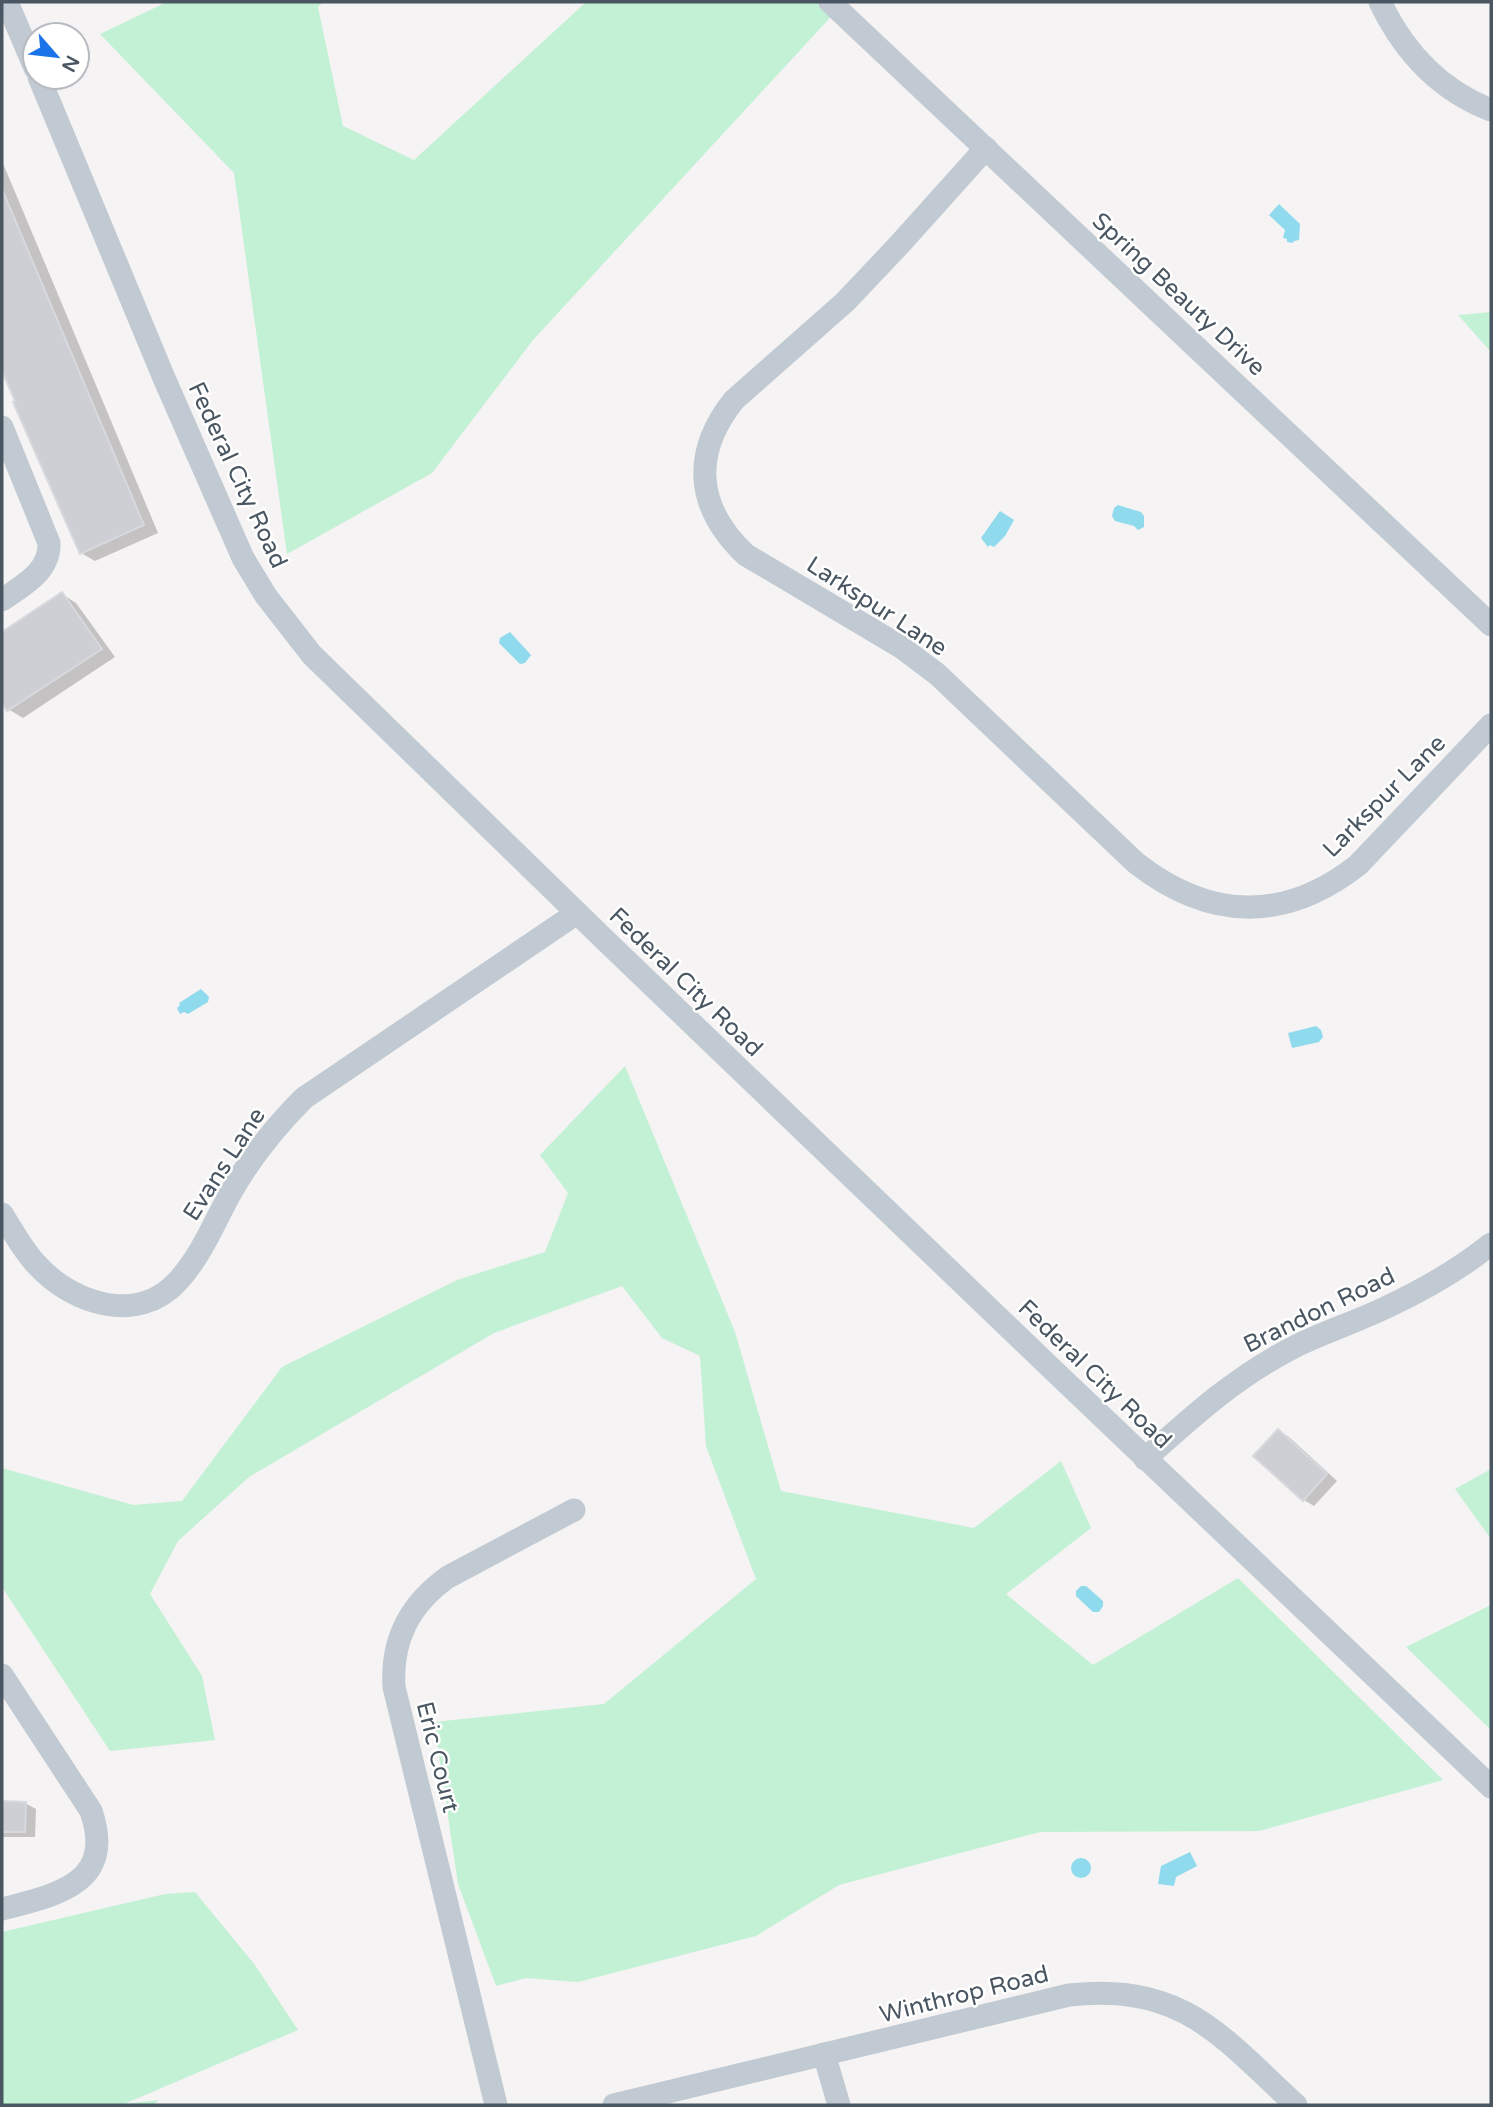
<svg xmlns="http://www.w3.org/2000/svg" width="1493" height="2107" viewBox="0 0 1493 2107" font-family="'Varela Round',sans-serif">
  <rect width="100%" height="100%" fill="#f5f3f3"/>
  <g fill="#c3f1d5">
    <path d="M 167,2 L 323,2 L 318,7 L 343,126 L 414,160 L 586,2 L 827,2 L 839,8 L 533,340 L 432,473 L 287,554 L 234,173 L 100,34 Z"/>
    <path d="M 1491,312 L 1491,352 L 1458,315 Z"/>
    <path d="M 625,1066 L 735,1332 L 781,1491 L 974,1528 L 1061,1461 L 1091,1528 L 1006,1594 L 1093,1665 L 1238,1578 L 1443,1780 L 1259,1831 L 1040,1832 L 839,1885 L 756,1936 L 578,1982 L 526,1978 L 496,1986 L 458,1884 L 434,1722 L 604,1704 L 756,1579 L 706,1446 L 700,1356 L 662,1338 L 622,1286 L 494,1333 L 249,1477 L 178,1541 L 150,1594 L 202,1676 L 215,1740 L 110,1751 L 2,1587 L 2,1468 L 133,1505 L 182,1501 L 282,1367 L 457,1280 L 545,1252 L 568,1193 L 540,1155 Z"/>
    <path d="M 1491,1469 L 1491,1539 L 1455,1489 Z"/>
    <path d="M 1491,1605 L 1491,1730 L 1406,1647 Z"/>
    <path d="M 195,1892 L 255,1965 L 298,2030 L 124,2104 L 159,2100 L 153,2105 L 2,2105 L 2,1932 L 165,1894 Z"/>
  </g>
  <g fill="#90daee">
    <path d="M 1279,204 L 1300,224 L 1299,240 L 1294,241 L 1293,243 L 1287,242 L 1287,239 L 1283,238 L 1285,230 L 1269,215 Z"/>
    <path d="M 1118,505 L 1141,512 L 1144,516 L 1144,527 L 1138,530 L 1134,526 L 1115,521 L 1112,516 L 1114,508 Z"/>
    <path d="M 1000,511 L 1014,520 L 1005,536 L 994,547 L 990,545 L 988,547 L 981,538 Z"/>
    <path d="M 510,632 L 531,655 L 525,663 L 520,664 L 499,643 L 500,638 Z"/>
    <path d="M 201,989 L 209,997 L 208,1002 L 188,1014 L 184,1012 L 180,1014 L 177,1008 L 180,1005 L 179,1003 Z"/>
    <path d="M 1316,1026 L 1321,1030 L 1323,1037 L 1319,1042 L 1292,1048 L 1288,1033 Z"/>
    <path d="M 1081,1586 L 1086,1586 L 1103,1601 L 1103,1606 L 1099,1612 L 1093,1612 L 1076,1596 L 1076,1591 Z"/>
    <path d="M 1190,1852 L 1197,1866 L 1176,1877 L 1174,1886 L 1158,1884 L 1161,1866 Z"/>
    <circle cx="1081" cy="1868" r="10"/>
  </g>
  <g fill="#0003">
    <path d="M 2,161 L 158,533 L 95,561 L 81,553 L 2,369 Z"/>
    <path d="M 62,594 L 76,603 L 115,657 L 23,718 L 8,709 L 2,700 L 2,634 Z"/>
    <path d="M 1279,1431 L 1289,1437 L 1337,1481 L 1314,1506 L 1304,1500 Z"/>
    <path d="M 2,1803 L 25,1803 L 36,1809 L 35,1837 L 2,1837 Z"/>
  </g>
  <g fill="#cdcfd5" stroke="#d7d9de" stroke-width="2">
    <path d="M 2,189 L 144,525 L 80,554 L 13,402 L 15,401 L 2,371 Z"/>
    <path d="M 62,592 L 102,649 L 7,711 L 2,703 L 2,632 Z"/>
    <path d="M 1278,1429 L 1327,1474 L 1303,1501 L 1253,1456 Z"/>
    <path d="M 2,1801 L 26,1802 L 25,1832 L 2,1832 Z"/>
  </g>
  <g fill="none" stroke-linecap="round" stroke-linejoin="round">
    <g stroke="#c1cad2" stroke-width="23">
      <path d="M 7,2 L 35,68"/>
      <path d="M 830,2 L 1491,625"/>
      <path d="M 1380,2 C 1404,52 1439,90 1491,110"/>
      <path d="M 39,77 L 164,378 L 243,558 L 266,596 L 312,655 L 606,941 L 1051,1368 L 1491,1787"/>
      <path d="M 986,148 L 899,245 L 845,302 L 734,400 C 691,454 696,508 746,555 L 901,647 L 937,674 L 1136,863 C 1209,920 1284,923 1358,865 L 1491,725"/>
      <path d="M 2,427 L 49,543 C 50,572 23,585 2,600"/>
      <path d="M 2,1214 C 13,1231 24,1252 38,1266 C 73,1304 138,1325 178,1281 C 201,1256 214,1223 230,1194 C 250,1158 275,1127 304,1098 L 577,913"/>
      <path d="M 1145,1459 C 1195,1414 1238,1375 1298,1345 C 1327,1331 1358,1321 1387,1307 C 1423,1290 1460,1269 1491,1244"/>
      <path d="M 2,1675 L 91,1811 C 116,1884 56,1895 2,1909"/>
      <path d="M 824,2054 L 839,2105"/>
      <path d="M 496,2105 L 394,1687 C 391,1639 410,1604 448,1577 L 574,1510"/>
      <path d="M 614,2105 L 1069,1995 C 1183,1983 1220,2035 1296,2105"/>
    </g>
  </g>
  <g text-anchor="middle" stroke-width="5" stroke-linejoin="round" paint-order="stroke">
    <g font-size="24" fill="#4a5661" stroke="#fff">
      <text transform="translate(1179 294) rotate(43)" y="8">Spring Beauty Drive</text>
      <text transform="translate(238 475) rotate(65)" y="8">Federal City Road</text>
      <text transform="translate(877 606) rotate(33)" y="8">Larkspur Lane</text>
      <text transform="translate(1384 796) rotate(-45)" y="8">Larkspur Lane</text>
      <text transform="translate(686 982) rotate(44)" y="8">Federal City Road</text>
      <text transform="translate(224 1164) rotate(-57)" y="8">Evans Lane</text>
      <text transform="translate(1319 1310) rotate(-26)" y="8">Brandon Road</text>
      <text transform="translate(1095 1374) rotate(44)" y="8">Federal City Road</text>
      <text transform="translate(438 1757) rotate(76)" y="8">Eric Court</text>
      <text transform="translate(964 1994) rotate(-14)" y="8">Winthrop Road</text>
    </g>
  </g>
  <rect width="1493" height="2107" fill="none" stroke="#4a5661" stroke-width="7"/>
  <g transform="translate(56 56) rotate(118)"><circle r="33" fill="#ffffff" stroke="#b7bbc0" stroke-width="2"/>
  <path d="M0-5L12 26L0 18L-12 26Z" fill="#1a73e8"/>
  <text y="-10" font-size="19" font-weight="bold" text-anchor="middle" fill="#4a5661">N</text>
  </g>
</svg>
